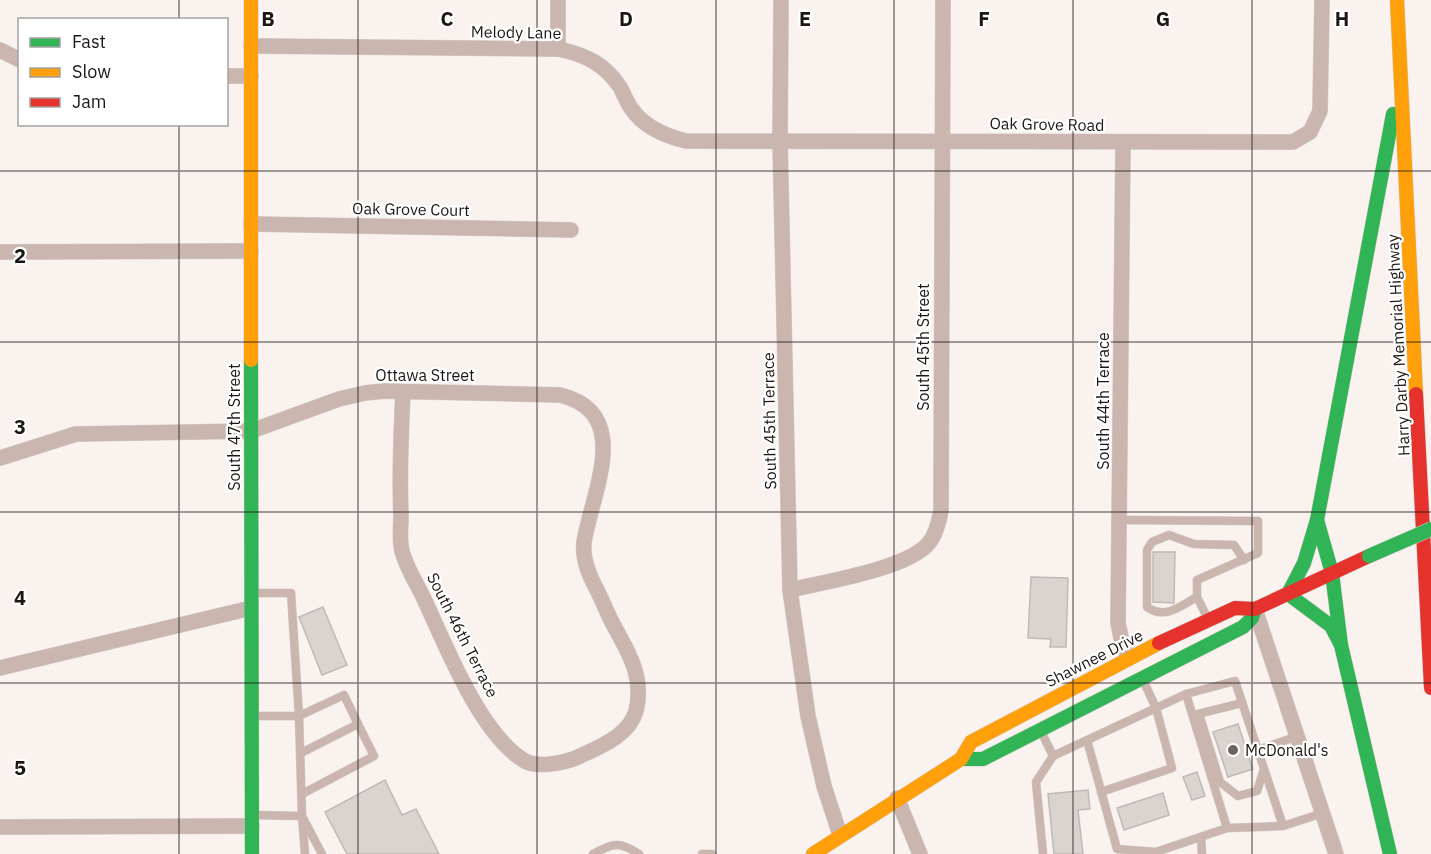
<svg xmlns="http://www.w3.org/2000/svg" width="1431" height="854" viewBox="0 0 1431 854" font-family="'IBM Plex Sans',sans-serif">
  <rect width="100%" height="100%" fill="#faf2ef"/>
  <g fill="#dad4d1" stroke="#c0b9b7" stroke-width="1.5">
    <path d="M 1153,552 L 1175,552 L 1174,603 L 1153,602 Z"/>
    <path d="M 1031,577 L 1068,578 L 1066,647 L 1050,647 L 1051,639 L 1028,638 Z"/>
    <path d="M 323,607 L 347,665 L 322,675 L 299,617 Z"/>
    <path d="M 1238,724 L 1253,769 L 1228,777 L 1213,732 Z"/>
    <path d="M 1197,772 L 1205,796 L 1192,800 L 1183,777 Z"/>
    <path d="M 385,780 L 402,815 L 416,809 L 439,854 L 347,854 L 325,812 Z"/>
    <path d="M 1088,790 L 1090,809 L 1078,810 L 1083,854 L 1054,854 L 1048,794 Z"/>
    <path d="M 1163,793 L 1169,815 L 1124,830 L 1117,808 Z"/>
  </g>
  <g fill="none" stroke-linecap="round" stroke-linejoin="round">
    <g stroke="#d6d0cd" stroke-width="9">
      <g id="lane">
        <path d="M 1121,520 L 1258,521 L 1258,553 L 1197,580 L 1197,597 L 1208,619"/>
        <path d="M 252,593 L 291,593 L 299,716 L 344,695 L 358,724 L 301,753"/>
        <path d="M 1197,597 C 1180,606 1165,620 1147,607 L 1147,550 L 1152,542 L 1169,535 L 1194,544 L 1234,545 L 1244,560"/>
        <path d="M 1186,694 L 1227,828"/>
        <path d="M 1199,714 L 1220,782 L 1238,796 L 1257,791 L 1264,769"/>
        <path d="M 1194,715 L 1242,703"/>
        <path d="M 253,716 L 299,716 L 302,816 L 322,854"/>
        <path d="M 1041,731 L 1053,756 L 1156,708 L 1142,678"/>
        <path d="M 1087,740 L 1117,849 L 1156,852 L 1227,828 L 1283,826 L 1323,813"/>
        <path d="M 1258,750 L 1298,736"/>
        <path d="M 1101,792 L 1172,768 L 1156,708 L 1186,694 L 1235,681 L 1283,826"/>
        <path d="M 302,794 L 374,756 L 358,724"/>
        <path d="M 254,815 L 302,816 L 305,854"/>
        <path d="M 1201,837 L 1202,854"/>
        <path d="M 593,854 C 613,843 619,841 639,854"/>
        <path d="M 702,854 L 712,854"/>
        <path d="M 1043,854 L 1036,782 L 1053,756"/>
      </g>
    </g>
    <g stroke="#d6d0cd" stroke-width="16">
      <g id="street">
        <path d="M 558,0 L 558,49"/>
        <path d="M 781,0 L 780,140 L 790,590 L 808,716 L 824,786 L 840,835"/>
        <path d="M 251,46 L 558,49 C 584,54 605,64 620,87 C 624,94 626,101 631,108 C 643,126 665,136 686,141 L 1293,142 L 1310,132 L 1320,111 L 1322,0"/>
        <path d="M 0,50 L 20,60"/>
        <path d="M 226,76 L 251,76"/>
        <path d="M 1123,143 L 1118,623 L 1123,647 L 1129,658"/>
        <path d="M 251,224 L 571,230"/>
        <path d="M 0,252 L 251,251"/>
        <path d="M 0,458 L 76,434 L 251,431 L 339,399 L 365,393 L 384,391 L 560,395 C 634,413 592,492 584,542 C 582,559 589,575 597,590 C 603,602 608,615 614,626 C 630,655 644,678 636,711 C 629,736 599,747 578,757 C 565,763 537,768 525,761 C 481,736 446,646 425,601 C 418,585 406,568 402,551 C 399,540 401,526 401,515 C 399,474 401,433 403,392"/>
        <path d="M 790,590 C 824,582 906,569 928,544 C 936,535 939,522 941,510 L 943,0"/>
        <path d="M 1255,609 L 1336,854"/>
        <path d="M 0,668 L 251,608"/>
        <path d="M 897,798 L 920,854"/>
        <path d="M 0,827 L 252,826"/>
      </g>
    </g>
    <g stroke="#d6d0cd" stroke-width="15">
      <g id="fast">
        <path d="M 251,360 L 252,854"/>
        <path d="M 1317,520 L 1332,573 L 1341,645 L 1390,854"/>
        <path d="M 1341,645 L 1331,626 L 1288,594 L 1304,563 L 1317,520 L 1393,114"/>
        <path d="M 961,759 L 983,759 L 1243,627 L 1252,618 L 1255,609"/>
      </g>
    </g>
    <g stroke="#d6d0cd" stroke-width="15">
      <g id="slow">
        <path d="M 251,0 L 251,360"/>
        <path d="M 1397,0 L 1416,394"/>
        <path d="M 813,854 L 961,759 L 971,742 L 1159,643"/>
      </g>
    </g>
    <g stroke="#d6d0cd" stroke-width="15">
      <g id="jam">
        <path d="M 1416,394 L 1431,688"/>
        <path d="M 1159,643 L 1235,608 L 1255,609 L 1369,556"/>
      </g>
    </g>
    <use href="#lane" stroke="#cab6ae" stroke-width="8"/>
    <use href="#street" stroke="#cab6ae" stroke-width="15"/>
    <use href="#fast" stroke="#30b455" stroke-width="14"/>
    <use href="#slow" stroke="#ff9f0a" stroke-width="14"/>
    <use href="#jam" stroke="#e5322d" stroke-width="14"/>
    <g stroke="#d6d0cd" stroke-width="15" stroke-linecap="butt">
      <path id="fast-bridge" d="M 1369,556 L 1431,529"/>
    </g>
    <use href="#fast-bridge" stroke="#30b455" stroke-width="14"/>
  </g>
  <path fill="none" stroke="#1c1715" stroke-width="1.5" stroke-opacity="0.55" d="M 179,0 L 179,20M 358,0 L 358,854M 537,0 L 537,854M 716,0 L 716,854M 894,0 L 894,854M 1073,0 L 1073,854M 1252,0 L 1252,854M 179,124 L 179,854M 0,171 L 1431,171M 0,342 L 1431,342M 0,512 L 1431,512M 0,683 L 1431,683"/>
  <circle fill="#6a6461" stroke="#fff" stroke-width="2" cx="1233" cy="750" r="6"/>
  <g text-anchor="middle" stroke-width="4.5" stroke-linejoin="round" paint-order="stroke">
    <g font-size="16" fill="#1c1715" stroke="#fff">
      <text transform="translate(516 32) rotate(1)" y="6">Melody Lane</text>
      <text transform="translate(1047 124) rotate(1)" y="6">Oak Grove Road</text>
      <text transform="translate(411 209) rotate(1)" y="6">Oak Grove Court</text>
      <text transform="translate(1398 345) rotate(-93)" y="6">Harry Darby Memorial Highway</text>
      <text transform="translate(923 347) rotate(-90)" y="6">South 45th Street</text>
      <text x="425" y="381">Ottawa Street</text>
      <text transform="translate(1103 401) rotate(-90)" y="6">South 44th Terrace</text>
      <text transform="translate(769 421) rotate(-91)" y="6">South 45th Terrace</text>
      <text transform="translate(234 427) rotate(-90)" y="6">South 47th Street</text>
      <text transform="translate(463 635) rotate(63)" y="6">South 46th Terrace</text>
      <text transform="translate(1094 658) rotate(-27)" y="6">Shawnee Drive</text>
    </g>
    <g font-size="16" fill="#1c1715" stroke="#fff" text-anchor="start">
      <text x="1245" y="756">McDonald's</text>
    </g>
  </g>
  <g font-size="20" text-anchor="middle" font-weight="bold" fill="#1c1715" stroke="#fff" stroke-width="4.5" stroke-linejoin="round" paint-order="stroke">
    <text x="268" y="26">B</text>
    <text x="447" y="26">C</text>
    <text x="626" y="26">D</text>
    <text x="805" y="26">E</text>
    <text x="984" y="26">F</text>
    <text x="1163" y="26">G</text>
    <text x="1342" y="26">H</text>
    <text x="20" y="263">2</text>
    <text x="20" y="434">3</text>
    <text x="20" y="605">4</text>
    <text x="20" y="775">5</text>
  </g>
  <rect x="18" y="18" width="210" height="108" fill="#ffffff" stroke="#a4a2a1" stroke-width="1.5"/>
  <rect x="30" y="38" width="30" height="9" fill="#30b455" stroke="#a4a2a1" stroke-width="1.5"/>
  <text x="72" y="48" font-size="18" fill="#1c1715">Fast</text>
  <rect x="30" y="68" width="30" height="9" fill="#ff9f0a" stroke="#a4a2a1" stroke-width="1.5"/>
  <text x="72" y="78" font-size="18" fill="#1c1715">Slow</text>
  <rect x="30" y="98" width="30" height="9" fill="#e5322d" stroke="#a4a2a1" stroke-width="1.5"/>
  <text x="72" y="108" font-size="18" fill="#1c1715">Jam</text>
</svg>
